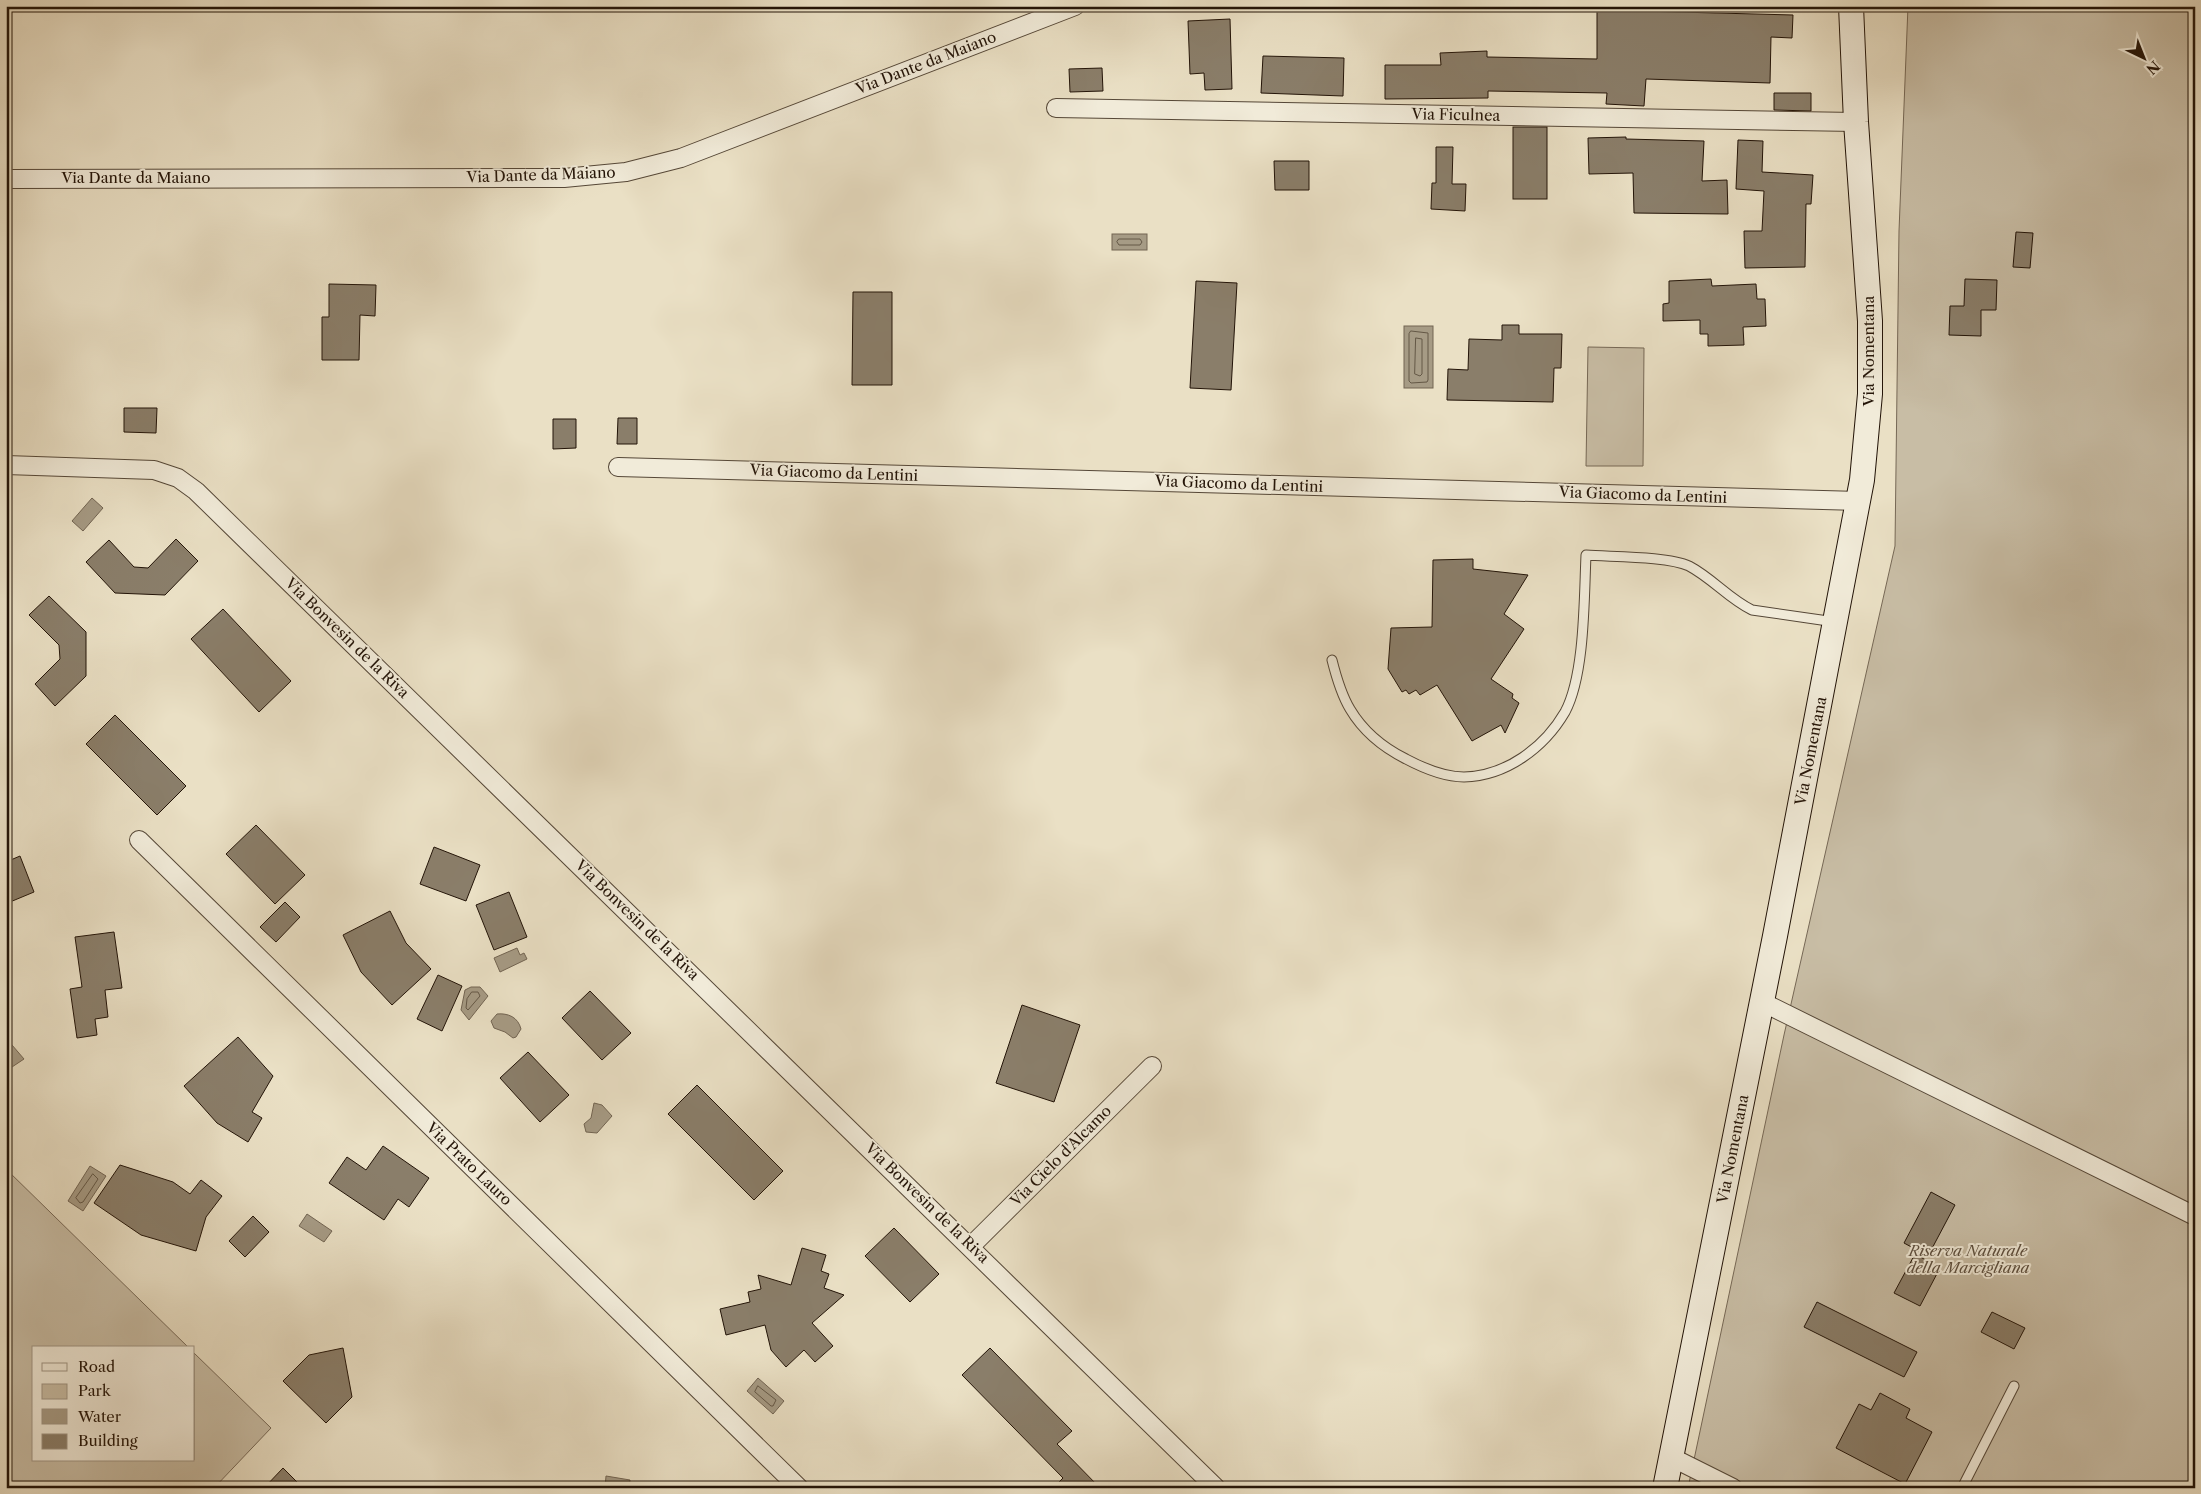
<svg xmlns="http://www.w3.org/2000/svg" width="2201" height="1494" viewBox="0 0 2201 1494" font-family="'Libre Caslon Text',serif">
  <rect width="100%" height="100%" fill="#eae0c5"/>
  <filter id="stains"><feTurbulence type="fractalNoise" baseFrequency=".004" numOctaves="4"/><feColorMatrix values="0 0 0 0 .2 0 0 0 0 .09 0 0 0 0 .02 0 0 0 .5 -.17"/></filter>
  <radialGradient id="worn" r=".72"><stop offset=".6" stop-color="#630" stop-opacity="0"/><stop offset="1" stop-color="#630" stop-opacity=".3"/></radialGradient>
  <g fill="#c8bda5" stroke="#766856">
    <path d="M 1908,6 L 2195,6 L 2195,1488 L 1688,1488 L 1784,1035 L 1895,546 L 1899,231 Z"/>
    <path d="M 1588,347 L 1644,348 L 1643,466 L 1586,466 Z"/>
    <path d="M 6,1169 L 189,1348 L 34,1348 L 34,1460 L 194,1460 L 194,1353 L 271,1428 L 214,1488 L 6,1488 Z"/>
  </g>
  <g fill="#a69b85" stroke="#726553">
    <rect x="1112" y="234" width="35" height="16"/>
    <rect x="1404" y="326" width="29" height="62"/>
    <path d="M 92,498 L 103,508 L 83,531 L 72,521 Z"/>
    <path d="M 517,948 L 520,955 L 524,953 L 527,959 L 500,972 L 494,958 Z"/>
    <path d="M 471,987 L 480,987 L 488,996 L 469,1020 L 461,1010 L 465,990 Z"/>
    <path d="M 497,1014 C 508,1013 518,1017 521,1029 L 516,1037 L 513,1038 L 505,1032 L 494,1028 L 491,1021 Z"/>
    <path d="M 6,1038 L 24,1059 L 6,1071 Z"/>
    <path d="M 594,1103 L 602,1105 L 612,1116 L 597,1133 L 586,1132 L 584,1124 L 591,1118 Z"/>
    <path d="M 90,1166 L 106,1176 L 83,1211 L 68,1201 Z"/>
    <path d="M 307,1214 L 332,1231 L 324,1242 L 299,1226 Z"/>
    <path d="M 758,1378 L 784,1401 L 773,1414 L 747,1391 Z"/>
    <path d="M 606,1476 L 630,1480 L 629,1488 L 605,1488 Z"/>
  </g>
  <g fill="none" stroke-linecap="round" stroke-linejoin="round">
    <g stroke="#645846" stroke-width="1">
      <path d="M 1119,239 L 1140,239 L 1142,242 L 1140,245 L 1119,245 L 1117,242 Z"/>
      <path d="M 1411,331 L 1428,333 L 1428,380 L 1427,382 L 1411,383 L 1409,381 L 1409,334 Z"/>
      <path d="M 1416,338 L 1422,339 L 1422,374 L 1420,376 L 1415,374 Z"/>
      <path d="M 472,992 L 478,992 L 480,996 L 468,1010 L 466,1008 L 467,999 Z"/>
      <path d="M 93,1174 L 98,1179 L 83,1202 L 80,1203 L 76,1198 Z"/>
      <path d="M 758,1386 L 776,1400 L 773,1406 L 771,1406 L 755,1392 Z"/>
    </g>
  </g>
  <g fill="#8a7e6a" stroke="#231408">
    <path d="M 1597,6 L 1640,6 L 1640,11 L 1793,15 L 1792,38 L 1771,37 L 1770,83 L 1646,79 L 1644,106 L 1606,104 L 1607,93 L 1488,91 L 1488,98 L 1385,99 L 1385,65 L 1441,65 L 1440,53 L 1487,51 L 1487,57 L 1597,59 Z"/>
    <path d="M 1230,19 L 1232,89 L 1205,90 L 1204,73 L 1190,74 L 1188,21 Z"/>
    <path d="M 1263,56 L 1344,58 L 1343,96 L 1261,93 Z"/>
    <path d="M 1102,68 L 1103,91 L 1070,92 L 1069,69 Z"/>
    <path d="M 1774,93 L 1811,93 L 1811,111 L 1774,110 Z"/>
    <rect x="1513" y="127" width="34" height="72"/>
    <path d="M 1626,137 L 1626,139 L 1704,141 L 1702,181 L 1727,180 L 1728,214 L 1634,213 L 1633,173 L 1589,174 L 1588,138 Z"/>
    <path d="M 1738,140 L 1763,141 L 1762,172 L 1813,175 L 1811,204 L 1806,204 L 1805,267 L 1745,268 L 1744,231 L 1762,231 L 1764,191 L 1736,189 Z"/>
    <path d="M 1436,147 L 1453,147 L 1452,184 L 1466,184 L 1465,211 L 1431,209 L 1432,183 L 1436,183 Z"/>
    <path d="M 1274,161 L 1309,161 L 1309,190 L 1275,190 Z"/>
    <path d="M 2016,232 L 2033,233 L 2030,268 L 2013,267 Z"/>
    <path d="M 1711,279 L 1712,286 L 1756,284 L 1757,299 L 1765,299 L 1766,326 L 1743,327 L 1744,345 L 1708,346 L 1708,334 L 1700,334 L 1700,320 L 1663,321 L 1663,304 L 1669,303 L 1669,281 Z"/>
    <path d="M 1965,279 L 1997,280 L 1996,310 L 1981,310 L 1981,336 L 1949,335 L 1950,306 L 1964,306 Z"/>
    <path d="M 1196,281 L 1237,283 L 1231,390 L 1190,388 Z"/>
    <path d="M 329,284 L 376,285 L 375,316 L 360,315 L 359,360 L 322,360 L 322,317 L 329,317 Z"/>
    <path d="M 853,292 L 892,292 L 892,385 L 852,385 Z"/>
    <path d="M 1502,325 L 1519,325 L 1519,334 L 1562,334 L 1561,368 L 1554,368 L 1553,402 L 1447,400 L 1448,369 L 1468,370 L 1469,339 L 1502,340 Z"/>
    <path d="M 124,408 L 157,408 L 156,433 L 124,432 Z"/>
    <path d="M 618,418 L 637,418 L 637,444 L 617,444 Z"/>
    <path d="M 553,419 L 576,419 L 576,448 L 553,449 Z"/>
    <path d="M 176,539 L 198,561 L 165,595 L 115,593 L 86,562 L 109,540 L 134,567 L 148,568 Z"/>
    <path d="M 1473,559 L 1473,569 L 1528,575 L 1504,614 L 1524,629 L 1491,679 L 1513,694 L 1512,698 L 1519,703 L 1505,733 L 1501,725 L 1472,741 L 1437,685 L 1420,695 L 1416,690 L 1409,694 L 1406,690 L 1402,692 L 1388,669 L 1391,628 L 1432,627 L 1433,560 Z"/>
    <path d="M 49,596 L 86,632 L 86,676 L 55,706 L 35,684 L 60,659 L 59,645 L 29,615 Z"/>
    <path d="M 223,609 L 291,681 L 259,712 L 191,639 Z"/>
    <path d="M 115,715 L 186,786 L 157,815 L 86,744 Z"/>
    <path d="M 256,825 L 305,875 L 275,904 L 226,854 Z"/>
    <path d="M 434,847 L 480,865 L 466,901 L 420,884 Z"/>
    <path d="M 20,856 L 34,892 L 10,902 L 6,892 L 6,862 Z"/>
    <path d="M 509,892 L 527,937 L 494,950 L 476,905 Z"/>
    <path d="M 285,902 L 300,917 L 276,942 L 260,927 Z"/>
    <path d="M 390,911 L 406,943 L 431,969 L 392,1005 L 361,972 L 343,935 Z"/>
    <path d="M 114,932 L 122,988 L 105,990 L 108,1017 L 95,1019 L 97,1035 L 77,1038 L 70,989 L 82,987 L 75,937 Z"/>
    <path d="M 438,975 L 462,986 L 442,1031 L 417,1019 Z"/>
    <path d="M 590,991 L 631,1033 L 602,1060 L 562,1018 Z"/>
    <path d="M 1022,1005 L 1080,1025 L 1054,1102 L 996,1083 Z"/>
    <path d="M 238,1037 L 273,1076 L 252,1112 L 262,1118 L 248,1142 L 217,1123 L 184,1086 Z"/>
    <path d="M 528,1052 L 569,1095 L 540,1122 L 500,1078 Z"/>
    <path d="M 697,1085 L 783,1171 L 754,1200 L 668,1114 Z"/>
    <path d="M 383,1146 L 429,1178 L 409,1207 L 398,1199 L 384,1220 L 329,1183 L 347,1157 L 366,1170 Z"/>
    <path d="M 120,1165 L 173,1182 L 190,1194 L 201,1180 L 222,1196 L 206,1217 L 196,1251 L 141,1235 L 94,1203 Z"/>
    <path d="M 1931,1192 L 1955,1205 L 1928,1256 L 1904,1243 Z"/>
    <path d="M 253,1216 L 269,1232 L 245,1257 L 229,1241 Z"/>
    <path d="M 894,1228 L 939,1274 L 910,1302 L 865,1256 Z"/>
    <path d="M 802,1248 L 826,1255 L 821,1271 L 829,1274 L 824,1288 L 844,1295 L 812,1323 L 833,1346 L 815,1362 L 804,1350 L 786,1367 L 771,1350 L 765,1325 L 726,1335 L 720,1309 L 750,1302 L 748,1292 L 761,1289 L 758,1275 L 791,1285 Z"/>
    <path d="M 1915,1254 L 1940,1268 L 1920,1306 L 1894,1293 Z"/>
    <path d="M 1817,1302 L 1917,1352 L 1904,1377 L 1804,1327 Z"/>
    <path d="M 1992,1312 L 2025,1328 L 2014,1349 L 1981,1332 Z"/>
    <path d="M 343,1348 L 352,1397 L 326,1423 L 283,1381 L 309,1355 Z"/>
    <path d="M 990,1348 L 1072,1431 L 1057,1444 L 1100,1488 L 1053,1488 L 1063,1478 L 962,1375 Z"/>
    <path d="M 1880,1393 L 1910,1409 L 1906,1418 L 1932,1432 L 1905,1484 L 1836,1448 L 1859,1404 L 1871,1410 Z"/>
    <path d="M 283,1468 L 303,1488 L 264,1488 Z"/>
  </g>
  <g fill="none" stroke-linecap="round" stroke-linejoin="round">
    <g stroke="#554737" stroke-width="11">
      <g id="lane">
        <path d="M 1332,660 C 1336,676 1341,694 1350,709 C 1363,731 1384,748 1406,759 C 1423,768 1444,777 1464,777 C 1506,776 1544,748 1565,712 C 1585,675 1584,598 1586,555 C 1611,557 1668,556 1689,566 C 1712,578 1729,599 1752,610 L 1835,622"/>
        <path d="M 1962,1488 L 2014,1386"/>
      </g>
    </g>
    <g stroke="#554737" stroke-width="20">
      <g id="street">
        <path d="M 1056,108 L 1856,122"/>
        <path d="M 6,179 L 564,178 L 626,172 L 681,158 L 1075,6"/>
        <path d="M 6,465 L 154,470 L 178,478 L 196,491 L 1216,1488"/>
        <path d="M 618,467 L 1859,501"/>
        <path d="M 139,840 L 799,1488"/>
        <path d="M 1762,1002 L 2195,1216"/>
        <path d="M 971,1246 L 1152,1066"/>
        <path d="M 1671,1457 L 1733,1488"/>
      </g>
    </g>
    <g stroke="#231408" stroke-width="26">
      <path id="secondary" d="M 1665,1488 L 1775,936 L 1862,480 L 1870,394 L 1870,321 L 1856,122 L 1851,6"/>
    </g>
    <use href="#lane" stroke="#f1ebd9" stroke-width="9"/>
    <use href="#street" stroke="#f1ebd9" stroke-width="18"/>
    <use href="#secondary" stroke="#f1ebd9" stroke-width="24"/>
  </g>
  <g text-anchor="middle" stroke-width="4" stroke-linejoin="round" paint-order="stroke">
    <g font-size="15" fill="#231408" stroke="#f1ebd9">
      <text transform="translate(926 63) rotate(-21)" y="5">Via Dante da Maiano</text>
      <text transform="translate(1456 115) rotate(1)" y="5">Via Ficulnea</text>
      <text transform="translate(541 175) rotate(-2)" y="5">Via Dante da Maiano</text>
      <text x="136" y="183">Via Dante da Maiano</text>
      <text transform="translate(1869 351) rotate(-90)" y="5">Via Nomentana</text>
      <text transform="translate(834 473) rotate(2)" y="5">Via Giacomo da Lentini</text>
      <text transform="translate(1239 484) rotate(2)" y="5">Via Giacomo da Lentini</text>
      <text transform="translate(1643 495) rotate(2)" y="5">Via Giacomo da Lentini</text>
      <text transform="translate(347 638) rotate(44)" y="5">Via Bonvesin de la Riva</text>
      <text transform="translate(1811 751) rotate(-79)" y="5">Via Nomentana</text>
      <text transform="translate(637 920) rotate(44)" y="5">Via Bonvesin de la Riva</text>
      <text transform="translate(1733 1149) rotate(-79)" y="5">Via Nomentana</text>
      <text transform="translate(1061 1156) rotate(-45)" y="5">Via Cielo d'Alcamo</text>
      <text transform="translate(469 1164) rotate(44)" y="5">Via Prato Lauro</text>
      <text transform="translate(927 1203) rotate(44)" y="5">Via Bonvesin de la Riva</text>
    </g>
    <g font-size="15" font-style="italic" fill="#5d4f3f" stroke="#f1ebd9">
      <text x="1968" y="1256">Riserva Naturale<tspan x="1968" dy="17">della Marcigliana</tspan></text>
    </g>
  </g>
  <rect width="2201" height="1494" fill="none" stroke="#eae0c5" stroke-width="25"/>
  <rect x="8" y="8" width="2186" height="1479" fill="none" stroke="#231408" stroke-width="2.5"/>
  <rect x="12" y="12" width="2176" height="1469" fill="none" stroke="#231408"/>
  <rect x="32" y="1346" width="162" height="115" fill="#f1ebd9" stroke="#9f9585"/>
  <rect x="42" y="1363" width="25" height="8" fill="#f1ebd9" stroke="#9f9585"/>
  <text x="78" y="1372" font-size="15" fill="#231408">Road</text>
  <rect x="42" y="1384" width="25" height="15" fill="#c8bda5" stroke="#9f9585"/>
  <text x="78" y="1396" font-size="15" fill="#231408">Park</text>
  <rect x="42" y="1409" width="25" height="15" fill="#a69b85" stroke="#9f9585"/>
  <text x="78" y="1422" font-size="15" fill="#231408">Water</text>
  <rect x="42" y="1434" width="25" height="15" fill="#8a7e6a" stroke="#9f9585"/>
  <text x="78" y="1446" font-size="15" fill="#231408">Building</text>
  <g transform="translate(2144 58) rotate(137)" stroke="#f1ebd9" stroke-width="4" paint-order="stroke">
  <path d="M0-4L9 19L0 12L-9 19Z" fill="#231408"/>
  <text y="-8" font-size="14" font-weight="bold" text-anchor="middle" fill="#231408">N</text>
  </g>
  <rect width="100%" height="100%" filter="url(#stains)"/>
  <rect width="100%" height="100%" fill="url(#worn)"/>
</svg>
